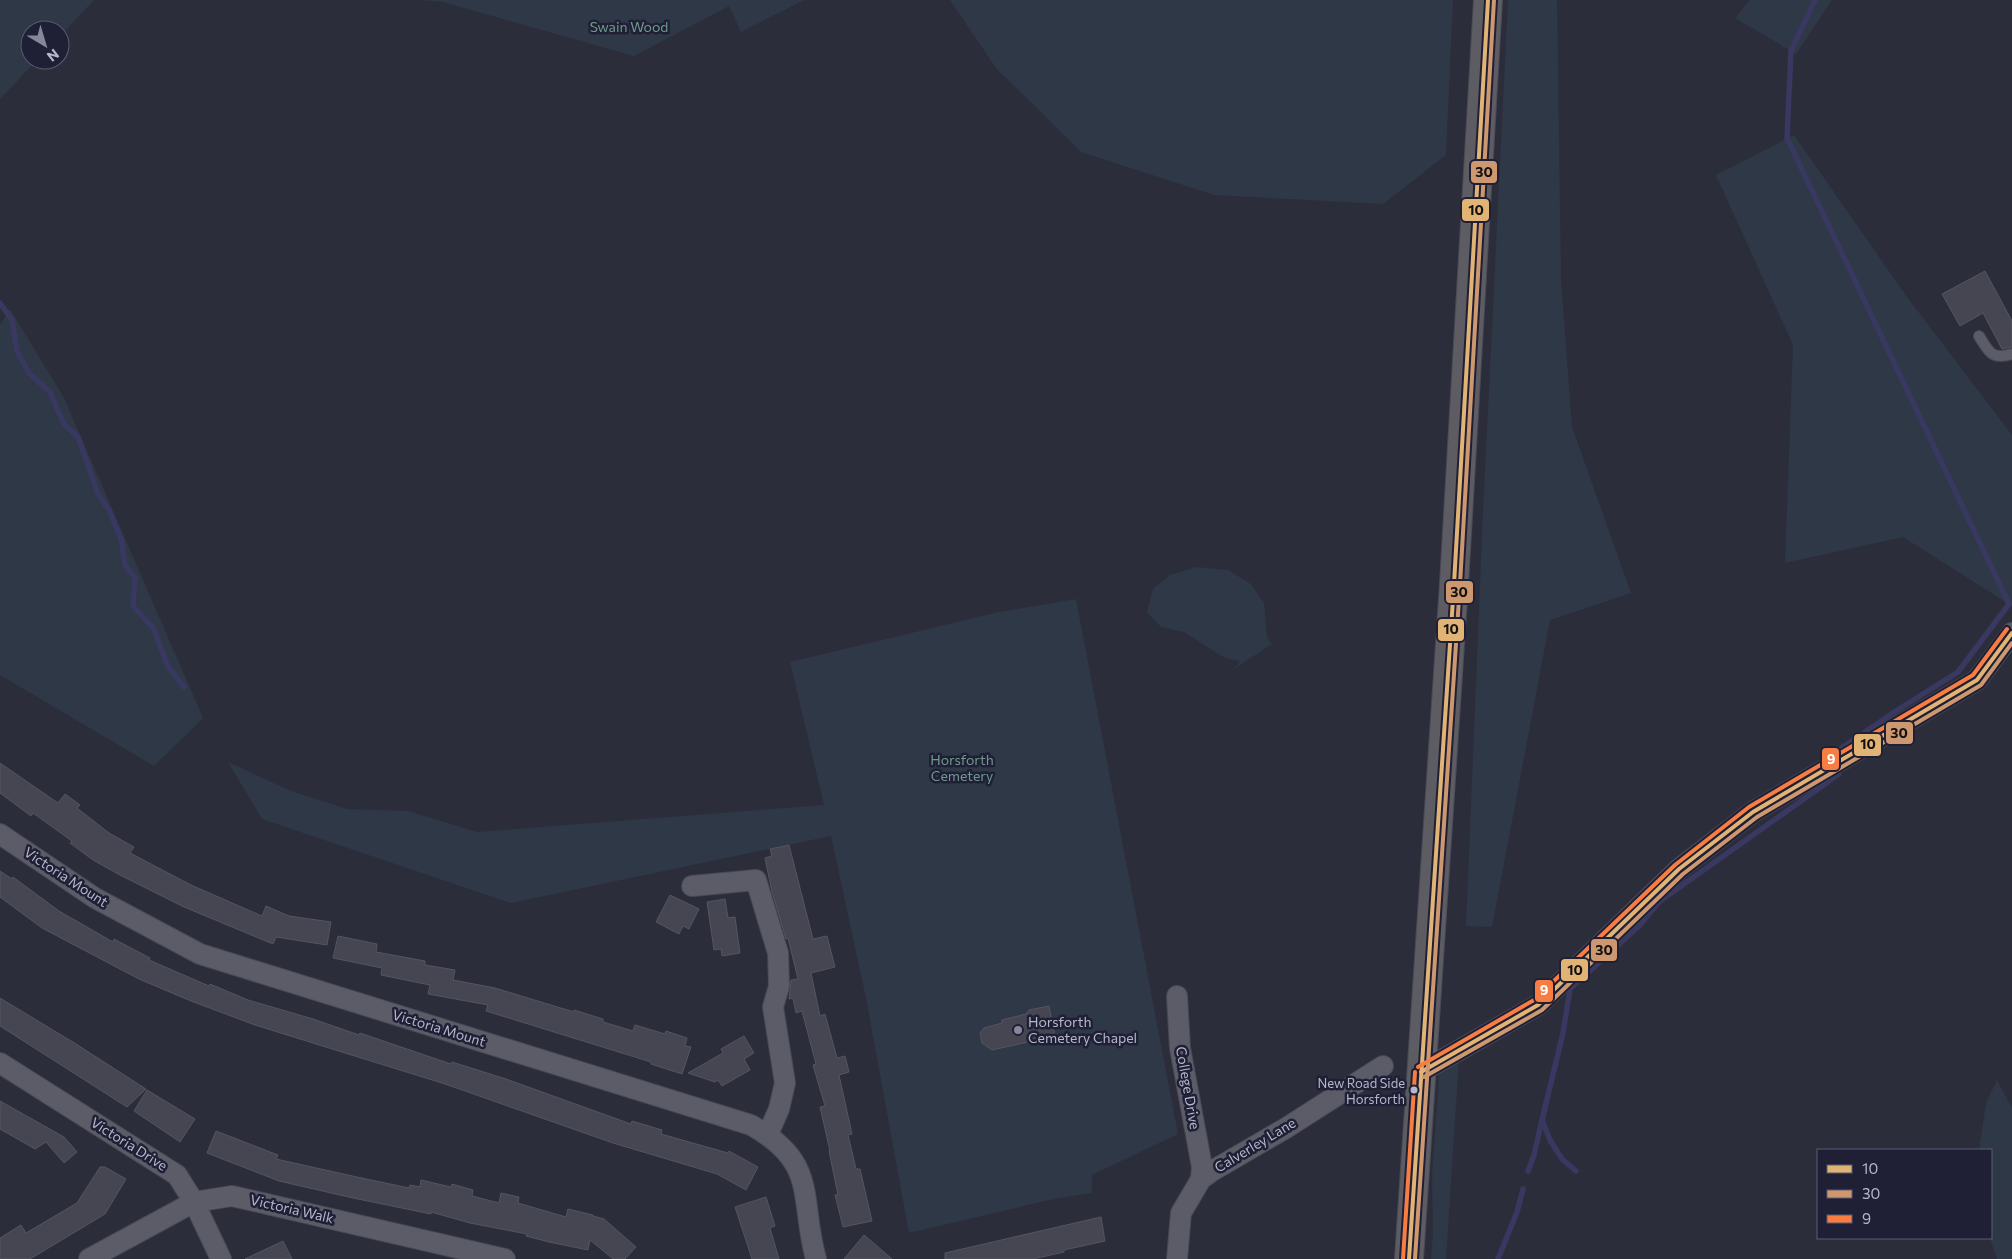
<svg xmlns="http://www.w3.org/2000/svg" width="2012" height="1259" viewBox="0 0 2012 1259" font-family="Commissioner,sans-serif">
  <rect width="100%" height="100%" fill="#2c2d3b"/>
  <g fill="#2f3847">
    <path d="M 0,0 L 94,0 L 60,36 L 60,30 L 30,30 L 30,60 L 37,60 L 0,99 Z"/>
    <path d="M 421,0 L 804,0 L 741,32 L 729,6 L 634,56 L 443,2 Z"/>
    <path d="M 950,0 L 1453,0 L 1446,155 L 1383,204 L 1214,195 L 1081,152 L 996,68 Z"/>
    <path d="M 1508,0 L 1557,0 L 1561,279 L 1572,427 L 1631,593 L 1550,620 L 1492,927 L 1466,926 L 1483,513 Z"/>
    <path d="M 1750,0 L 1832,0 L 1796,54 L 1735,18 Z"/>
    <path d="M 1794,135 L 1907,297 L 2012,435 L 2012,606 L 1903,537 L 1785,563 L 1793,345 L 1716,175 Z"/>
    <path d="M 10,309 L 64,398 L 203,718 L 154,766 L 0,675 L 0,325 Z"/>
    <path d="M 1196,567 L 1228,570 L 1251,584 L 1264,603 L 1267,637 L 1272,644 L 1234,669 L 1240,661 L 1225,658 L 1184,632 L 1161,627 L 1147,612 L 1153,589 L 1170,575 Z"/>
    <path d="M 1076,599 L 1178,1134 L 1092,1175 L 1092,1193 L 1058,1198 L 909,1233 L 866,998 L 831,836 L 511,903 L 262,819 L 228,762 L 291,791 L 347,809 L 408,811 L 477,832 L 824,805 L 790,662 L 999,612 Z"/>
    <path d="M 1459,1058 L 1446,1259 L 1431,1259 L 1433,1232 L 1432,1174 L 1440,1066 Z"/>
    <path d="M 1997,1080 L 2012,1108 L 2012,1259 L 1997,1259 L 1990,1238 L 1991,1150 L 1979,1150 L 1986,1103 Z"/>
  </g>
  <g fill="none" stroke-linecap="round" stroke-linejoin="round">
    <g stroke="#383861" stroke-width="5.5">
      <path d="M 1815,0 L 1791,51 L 1787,138 L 2009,604 L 1958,672 L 1896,711 L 1837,751"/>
      <path d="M 0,303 L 12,320 L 17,351 L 29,373 L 50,392 L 64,424 L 78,437 L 98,494 L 109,510 L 121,539 L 125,565 L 135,578 L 133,606 L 154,629 L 167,665 L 184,687"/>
      <path d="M 1528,1171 L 1534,1155 L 1542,1120"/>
      <path d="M 1576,1171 L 1562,1159 L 1550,1140 L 1542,1120 L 1563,1033 L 1570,989 L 1640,925 L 1660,901 L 1839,774"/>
      <path d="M 1498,1259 L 1517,1212 L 1523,1189"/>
    </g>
  </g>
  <g fill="#454652" stroke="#545463">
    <path d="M 1985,271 L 2012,321 L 2012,347 L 2002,349 L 1983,313 L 1960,326 L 1942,294 Z"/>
    <path d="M 0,763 L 58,803 L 65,794 L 80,805 L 77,808 L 109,833 L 134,847 L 130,853 L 191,885 L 262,916 L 266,906 L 289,916 L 331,922 L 327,945 L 276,937 L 273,944 L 184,907 L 118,874 L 93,860 L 70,843 L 72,841 L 33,813 L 31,816 L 0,793 Z"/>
    <path d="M 789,845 L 813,939 L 827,936 L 835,967 L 811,973 L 820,1016 L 825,1014 L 837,1058 L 845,1056 L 849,1072 L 839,1075 L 852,1134 L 848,1135 L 856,1169 L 860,1169 L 872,1221 L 843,1227 L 835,1195 L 838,1195 L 829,1151 L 830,1151 L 820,1107 L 825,1106 L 813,1065 L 816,1064 L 802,1011 L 796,1013 L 793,998 L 789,999 L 791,980 L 798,979 L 788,938 L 786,939 L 772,892 L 765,858 L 772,856 L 770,849 Z"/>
    <path d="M 0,871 L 12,879 L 13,877 L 59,911 L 113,942 L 114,939 L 150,958 L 149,960 L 209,986 L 210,984 L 248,1000 L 313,1019 L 359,1035 L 360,1033 L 451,1064 L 452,1062 L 506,1079 L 631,1124 L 632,1121 L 662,1130 L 661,1134 L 728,1153 L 729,1151 L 758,1167 L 746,1190 L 717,1174 L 613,1143 L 445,1084 L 255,1025 L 191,1001 L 139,979 L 42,928 L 0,897 Z"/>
    <path d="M 670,895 L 699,909 L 689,929 L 683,926 L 679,934 L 656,922 Z"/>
    <path d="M 725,899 L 728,918 L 735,917 L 740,953 L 722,956 L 721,949 L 714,950 L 707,902 Z"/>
    <path d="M 338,936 L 377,944 L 376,952 L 425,961 L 425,965 L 455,970 L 453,980 L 495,988 L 574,1012 L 574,1010 L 603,1019 L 603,1022 L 633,1031 L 635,1025 L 665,1034 L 666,1031 L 687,1038 L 685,1046 L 691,1047 L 682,1074 L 651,1064 L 651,1062 L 486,1011 L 488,1005 L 428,994 L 430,985 L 381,975 L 382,968 L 333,958 Z"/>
    <path d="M 0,998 L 76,1044 L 146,1089 L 127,1107 L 116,1100 L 0,1026 Z"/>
    <path d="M 1049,1006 L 1055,1036 L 992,1050 L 982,1043 L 980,1033 L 984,1028 L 1002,1023 L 1002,1020 L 1026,1014 L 1029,1010 Z"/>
    <path d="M 744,1036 L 754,1053 L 744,1059 L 750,1070 L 722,1086 L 718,1080 L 715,1082 L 688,1073 L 723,1053 L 721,1049 Z"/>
    <path d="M 147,1090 L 195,1119 L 180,1142 L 134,1111 Z"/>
    <path d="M 0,1101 L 64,1137 L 77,1152 L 64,1163 L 46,1142 L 35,1149 L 0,1129 Z"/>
    <path d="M 216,1131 L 278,1155 L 276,1159 L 357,1177 L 409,1188 L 410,1185 L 420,1187 L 421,1180 L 451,1187 L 452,1184 L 473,1190 L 472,1196 L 499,1203 L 501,1193 L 519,1197 L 518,1203 L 566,1217 L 568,1209 L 593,1215 L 593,1216 L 604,1219 L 636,1247 L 625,1259 L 613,1259 L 590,1240 L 588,1250 L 549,1242 L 526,1236 L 527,1234 L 470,1223 L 431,1212 L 431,1214 L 353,1198 L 279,1181 L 207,1153 Z"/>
    <path d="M 100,1167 L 105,1167 L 126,1179 L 105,1214 L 30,1259 L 0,1259 L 0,1238 L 21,1225 L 26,1233 L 77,1203 Z"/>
    <path d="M 766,1197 L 775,1226 L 770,1228 L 779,1259 L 752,1259 L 735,1207 Z"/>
    <path d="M 1101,1217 L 1105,1241 L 1064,1250 L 1064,1252 L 1033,1259 L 945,1259 L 945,1253 Z"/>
    <path d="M 864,1235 L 877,1246 L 892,1259 L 844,1259 Z"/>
    <path d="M 283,1241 L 292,1259 L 245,1259 Z"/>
  </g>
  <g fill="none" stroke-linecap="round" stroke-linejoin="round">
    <g stroke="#484954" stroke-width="12">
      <path id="lane" d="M 1979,336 C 1989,352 1991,360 2012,354"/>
    </g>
    <g stroke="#484954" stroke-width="22">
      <g id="street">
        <path d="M 0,834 L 95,898 L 200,954 L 751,1125 C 819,1163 799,1197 816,1259"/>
        <path d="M 692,886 L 756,880 L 778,953 L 779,986 L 773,1007 L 785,1083 L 779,1109 L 768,1134"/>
        <path d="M 1177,996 L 1180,1048 L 1202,1167 L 1201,1179"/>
        <path d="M 0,1063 L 177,1175 L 194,1202 L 221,1259"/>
        <path d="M 1421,1072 L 1538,1005 L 1679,869 L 1753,812 L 1977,680 L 2012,633"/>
        <path d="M 89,1259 L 194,1202 L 232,1196 L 505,1259"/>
        <path d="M 1177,1259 L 1181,1213 L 1201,1179 L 1212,1171 L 1286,1128 L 1383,1066"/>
      </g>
    </g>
    <g stroke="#494957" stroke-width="30">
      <path id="highway" d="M 1409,1259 L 1454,584 L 1488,0"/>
    </g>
    <use href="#lane" stroke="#5c5c68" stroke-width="10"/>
    <use href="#street" stroke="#5c5c68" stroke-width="20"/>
    <use href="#highway" stroke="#5c5c62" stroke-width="28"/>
    <g stroke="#1f1f36" stroke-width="8">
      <g id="bus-1">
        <path d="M 1421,1072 L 1538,1005 L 1679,869 L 1753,812 L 1977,680 L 2012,633"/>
        <path d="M 1409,1259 L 1454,584 L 1488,0"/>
      </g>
    </g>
    <g stroke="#1f1f36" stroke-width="8">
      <g id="bus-2">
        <path d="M 1424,1077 L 1542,1010 L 1683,874 L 1757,817 L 1981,685 L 2012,643"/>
        <path d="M 1415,1259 L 1460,584 L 1494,0"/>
      </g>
    </g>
    <g stroke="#1f1f36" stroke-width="8">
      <g id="bus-3">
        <path d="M 1418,1067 L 1534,1000 L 1675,865 L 1749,807 L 1973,675 L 2007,629"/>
        <path d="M 1403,1259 L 1415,1072"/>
      </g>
    </g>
    <use href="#bus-1" stroke="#e1b475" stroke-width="4"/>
    <use href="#bus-2" stroke="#cd976f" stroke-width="4"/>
    <use href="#bus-3" stroke="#f77d43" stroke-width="4"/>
  </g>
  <circle fill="#868799" stroke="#1f1f36" stroke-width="2" cx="1018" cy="1030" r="5"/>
  <circle fill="#b7b7cb" stroke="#1f1f36" stroke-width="2" cx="1414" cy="1090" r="4.5"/>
  <g text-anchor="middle" stroke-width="5" stroke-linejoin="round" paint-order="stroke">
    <g font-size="13" fill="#b7b7cb" stroke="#1f1f36" text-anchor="end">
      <text x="1405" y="1088">New Road Side<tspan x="1405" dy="16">Horsforth</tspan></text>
    </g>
    <g font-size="14" fill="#6e9b8b" stroke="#1f1f36">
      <text x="629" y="32">Swain Wood</text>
      <text x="962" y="765">Horsforth<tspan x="962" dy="16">Cemetery</tspan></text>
    </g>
    <g font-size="14" fill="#b7b7cb" stroke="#1f1f36">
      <text transform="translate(66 877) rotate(33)" y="5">Victoria Mount</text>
      <text transform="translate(439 1028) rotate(17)" y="5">Victoria Mount</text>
      <text transform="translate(1188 1088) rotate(80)" y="5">College Drive</text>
      <text transform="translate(129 1144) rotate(32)" y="5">Victoria Drive</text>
      <text transform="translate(1255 1145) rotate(-31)" y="5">Calverley Lane</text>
      <text transform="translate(292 1209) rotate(13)" y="5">Victoria Walk</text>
    </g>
    <g font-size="14" fill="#b7b7cb" stroke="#1f1f36" text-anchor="start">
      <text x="1028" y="1027">Horsforth<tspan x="1028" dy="16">Cemetery Chapel</tspan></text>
    </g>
  </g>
  <g stroke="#1f1f36" stroke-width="2">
    <rect x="1470" y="160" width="28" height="24" rx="5" fill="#cd976f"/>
    <rect x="1461" y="198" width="29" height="24" rx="5" fill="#e1b475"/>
    <rect x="1445" y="580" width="29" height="24" rx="5" fill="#cd976f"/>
    <rect x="1437" y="618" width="28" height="24" rx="5" fill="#e1b475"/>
    <rect x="1885" y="721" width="29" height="24" rx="5" fill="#cd976f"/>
    <rect x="1853" y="733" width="29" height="24" rx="5" fill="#e1b475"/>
    <rect x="1821" y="747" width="19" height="24" rx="5" fill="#f77d43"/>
    <rect x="1590" y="938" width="28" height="24" rx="5" fill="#cd976f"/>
    <rect x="1560" y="958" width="29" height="24" rx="5" fill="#e1b475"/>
    <rect x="1534" y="979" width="20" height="24" rx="5" fill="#f77d43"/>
  </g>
  <g font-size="14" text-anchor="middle" font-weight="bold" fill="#fff">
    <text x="1831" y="764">9</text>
    <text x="1544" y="995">9</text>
  </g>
  <g font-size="14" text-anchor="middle" font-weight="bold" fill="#111">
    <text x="1484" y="177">30</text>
    <text x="1476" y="215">10</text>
    <text x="1459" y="597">30</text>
    <text x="1451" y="634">10</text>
    <text x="1899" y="738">30</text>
    <text x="1868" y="749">10</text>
    <text x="1604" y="955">30</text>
    <text x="1575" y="975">10</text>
  </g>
  <rect x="1817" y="1149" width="175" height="90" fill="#1f1f36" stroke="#5c5c72"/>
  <rect x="1827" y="1165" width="25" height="8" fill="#e1b475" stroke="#5c5c72"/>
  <text x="1862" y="1174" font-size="15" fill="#b7b7cb">10</text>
  <rect x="1827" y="1190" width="25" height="8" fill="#cd976f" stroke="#5c5c72"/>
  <text x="1862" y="1199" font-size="15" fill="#b7b7cb">30</text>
  <rect x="1827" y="1215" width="25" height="8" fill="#f77d43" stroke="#5c5c72"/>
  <text x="1862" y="1224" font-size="15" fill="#b7b7cb">9</text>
  <g transform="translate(45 45) rotate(142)"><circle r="24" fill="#1f1f36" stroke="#5c5c72"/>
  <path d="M0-4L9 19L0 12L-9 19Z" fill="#868799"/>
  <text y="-8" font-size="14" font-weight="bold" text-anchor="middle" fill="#b7b7cb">N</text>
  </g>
</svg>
